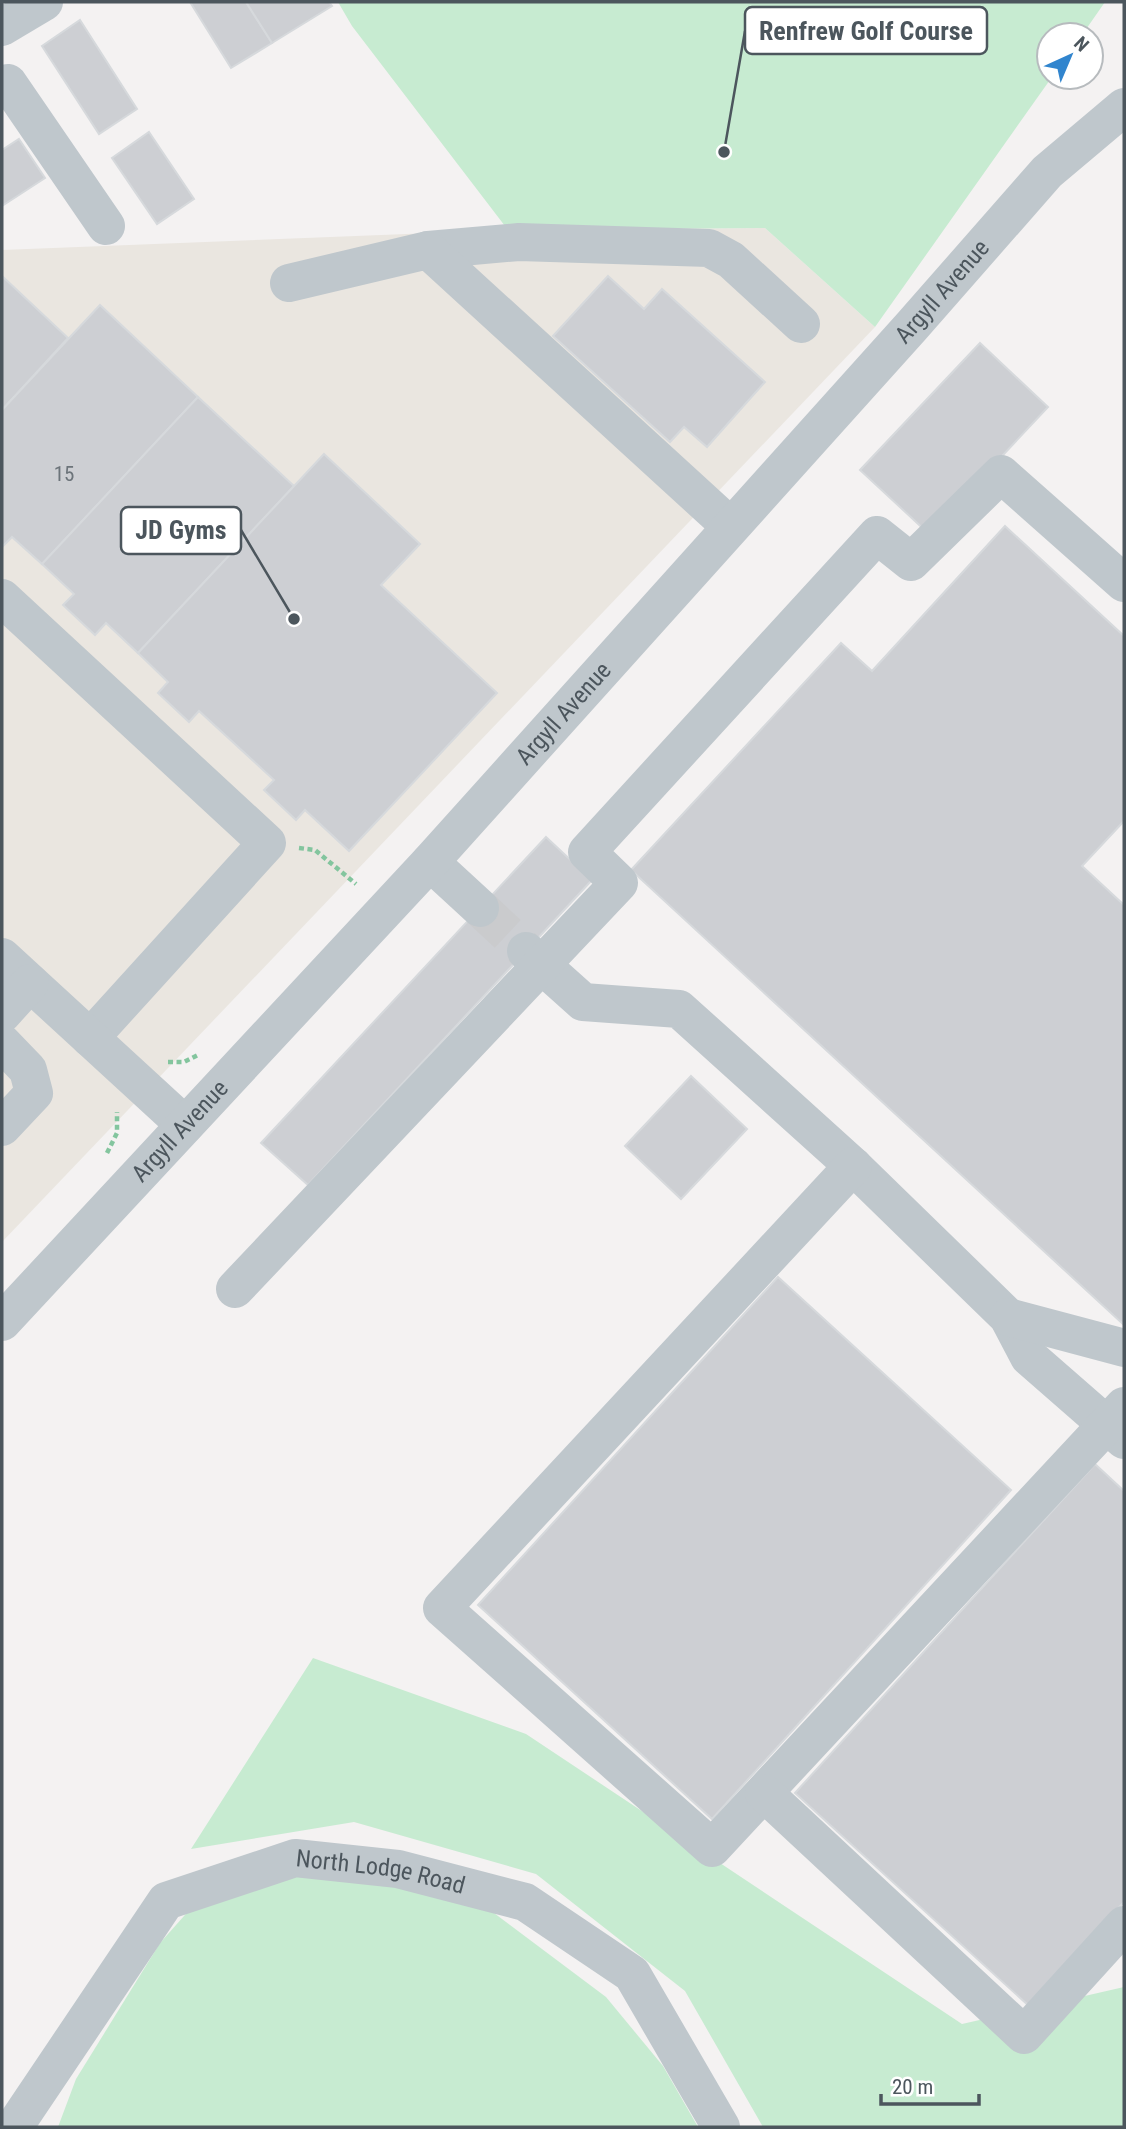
<svg xmlns="http://www.w3.org/2000/svg" width="1126" height="2129" viewBox="0 0 1126 2129" font-family="'Roboto Condensed',sans-serif">
  <rect width="100%" height="100%" fill="#f4f2f2"/>
  <path fill="#eae6e0" d="M 765,228 L 875,327 L 2,1242 L 2,250 L 508,230 Z"/>
  <g fill="#c7ebd1">
    <path d="M 338,2 L 1105,2 L 1082,35 L 1049,35 L 1049,77 L 1052,77 L 875,327 L 765,228 L 508,230 L 352,26 Z"/>
    <path d="M 313,1658 L 526,1734 L 962,2024 L 1124,1987 L 1124,2127 L 763,2127 L 685,1991 L 536,1874 L 354,1822 L 191,1849 Z"/>
    <path d="M 280,1876 L 368,1876 L 490,1910 L 606,1997 L 663,2066 L 698,2127 L 58,2127 L 76,2079 L 160,1943 L 192,1907 Z"/>
  </g>
  <g fill="#cdcfd3" stroke="#d6d9dc" stroke-width="2">
    <path d="M 190,2 L 246,2 L 272,43 L 231,68 Z"/>
    <path d="M 246,2 L 329,2 L 332,6 L 272,43 Z"/>
    <path d="M 80,20 L 137,109 L 99,134 L 42,46 Z"/>
    <path d="M 149,132 L 194,199 L 157,224 L 112,158 Z"/>
    <path d="M 19,139 L 45,178 L 2,206 L 2,150 Z"/>
    <path d="M 2,276 L 68,338 L 2,410 Z"/>
    <path d="M 608,276 L 644,309 L 662,289 L 765,382 L 707,447 L 684,427 L 670,442 L 553,336 Z"/>
    <path d="M 100,305 L 198,397 L 42,564 L 12,537 L 2,547 L 2,410 Z"/>
    <path d="M 980,343 L 1048,407 L 929,534 L 860,470 Z"/>
    <path d="M 198,397 L 294,486 L 138,653 L 106,623 L 95,635 L 63,605 L 74,594 L 42,564 Z"/>
    <path d="M 324,454 L 420,544 L 381,585 L 497,693 L 349,851 L 305,810 L 296,820 L 264,790 L 274,780 L 199,711 L 189,722 L 158,693 L 168,682 L 138,653 Z"/>
    <path d="M 1005,526 L 1124,636 L 1124,821 L 1082,866 L 1124,905 L 1124,1325 L 631,870 L 841,643 L 872,671 Z"/>
    <path d="M 546,837 L 592,880 L 308,1185 L 261,1143 Z"/>
    <path d="M 691,1076 L 747,1129 L 681,1199 L 625,1146 Z"/>
    <path d="M 778,1277 L 1011,1490 L 712,1819 L 478,1605 Z"/>
    <path d="M 1095,1464 L 1124,1491 L 1124,1902 L 1029,2006 L 795,1793 Z"/>
  </g>
  <g fill="none" stroke-linecap="round" stroke-linejoin="round">
    <path stroke="#cacbcd" stroke-width="38" stroke-dasharray="38 19" stroke-linecap="butt" d="M 480,908 L 526,951"/>
    <g stroke="#83c59e" stroke-width="4.5" stroke-dasharray="5 3.5" stroke-linecap="butt">
      <path d="M 299,848 L 315,850 L 356,884"/>
      <path d="M 168,1062 L 184,1062 L 200,1054"/>
      <path d="M 107,1153 L 117,1133 L 117,1112"/>
    </g>
    <g stroke="#bfc7cc" stroke-width="38">
      <path d="M 2,27 L 44,2"/>
      <path d="M 2,88 L 8,83 L 106,226"/>
      <path d="M 428,250 L 519,242 L 709,248 L 731,260 L 801,324"/>
      <path d="M 289,283 L 428,250 L 730,526"/>
      <path d="M 2,598 L 267,843 L 90,1038"/>
      <path d="M 430,862 L 480,908"/>
      <path d="M 526,951 L 583,1002 L 679,1009 L 853,1166 L 1008,1317 L 1029,1357 L 1124,1440"/>
      <path d="M 2,957 L 185,1125"/>
      <path d="M 2,1014 L 30,983"/>
      <path d="M 2,1043 L 28,1070 L 34,1093 L 2,1127"/>
      <path d="M 853,1166 L 442,1608 L 712,1848 L 1124,1406"/>
      <path d="M 235,1289 L 619,883 L 587,852 L 877,535 L 911,562 L 1001,474 L 1124,583"/>
      <path d="M 1008,1317 L 1124,1348"/>
      <path id="s1" d="M 2,1322 L 430,862 L 911,327 L 1047,172 L 1124,107"/>
      <path d="M 764,1793 L 1024,2035 L 1124,1925"/>
      <path id="s2" d="M 14,2127 L 166,1901 L 295,1858 L 398,1869 L 525,1902 L 632,1974 L 721,2127"/>
    </g>
  </g>
  <g text-anchor="middle" stroke-width="7" stroke-linejoin="round" paint-order="stroke">
    <g font-size="21" fill="#6c747a">
      <text x="64" y="481">15</text>
    </g>
    <g font-size="24" fill="#4c565d" stroke="#fff">
      <text dy="8" stroke="none"><textPath href="#s1" startOffset="1395">Argyll Avenue</textPath></text>
      <text dy="8" stroke="none"><textPath href="#s1" startOffset="828">Argyll Avenue</textPath></text>
      <text dy="8" stroke="none"><textPath href="#s1" startOffset="261">Argyll Avenue</textPath></text>
      <text dy="8" stroke="none"><textPath href="#s2" startOffset="495">North Lodge Road</textPath></text>
    </g>
  </g>
  <path fill="none" stroke="#4c565d" stroke-width="2.5" d="M724 152L745 31M294 619L241 530"/>
  <g fill="#4c565d" stroke="#fff" stroke-width="2.5">
    <circle cx="724" cy="152" r="7"/>
    <circle cx="294" cy="619" r="7"/>
  </g>
  <g fill="#fff" stroke="#4c565d" stroke-width="2.5">
    <rect x="745" y="7" width="242" height="47" rx="7"/>
    <rect x="121" y="507" width="120" height="47" rx="7"/>
  </g>
  <g font-size="26" text-anchor="middle" font-weight="bold" fill="#4c565d">
    <text x="866" y="40">Renfrew Golf Course</text>
    <text x="181" y="539">JD Gyms</text>
  </g>
  <rect width="1126" height="2129" fill="none" stroke="#4c565d" stroke-width="7"/>
  <g transform="translate(1070 56) rotate(44)"><circle r="33" fill="#ffffff" stroke="#b7bbbe" stroke-width="2"/>
  <path d="M0-5L12 26L0 18L-12 26Z" fill="#3185ce"/>
  <text y="-10" font-size="19" font-weight="bold" text-anchor="middle" fill="#4c565d">N</text>
  </g>
  <path d="M881 2094v10h98v-10" fill="none" stroke="#4c565d" stroke-width="3.5"/>
  <text x="892" y="2094" font-size="21" fill="#4c565d" stroke="#ffffff" stroke-width="5" paint-order="stroke">20 m</text>
</svg>
